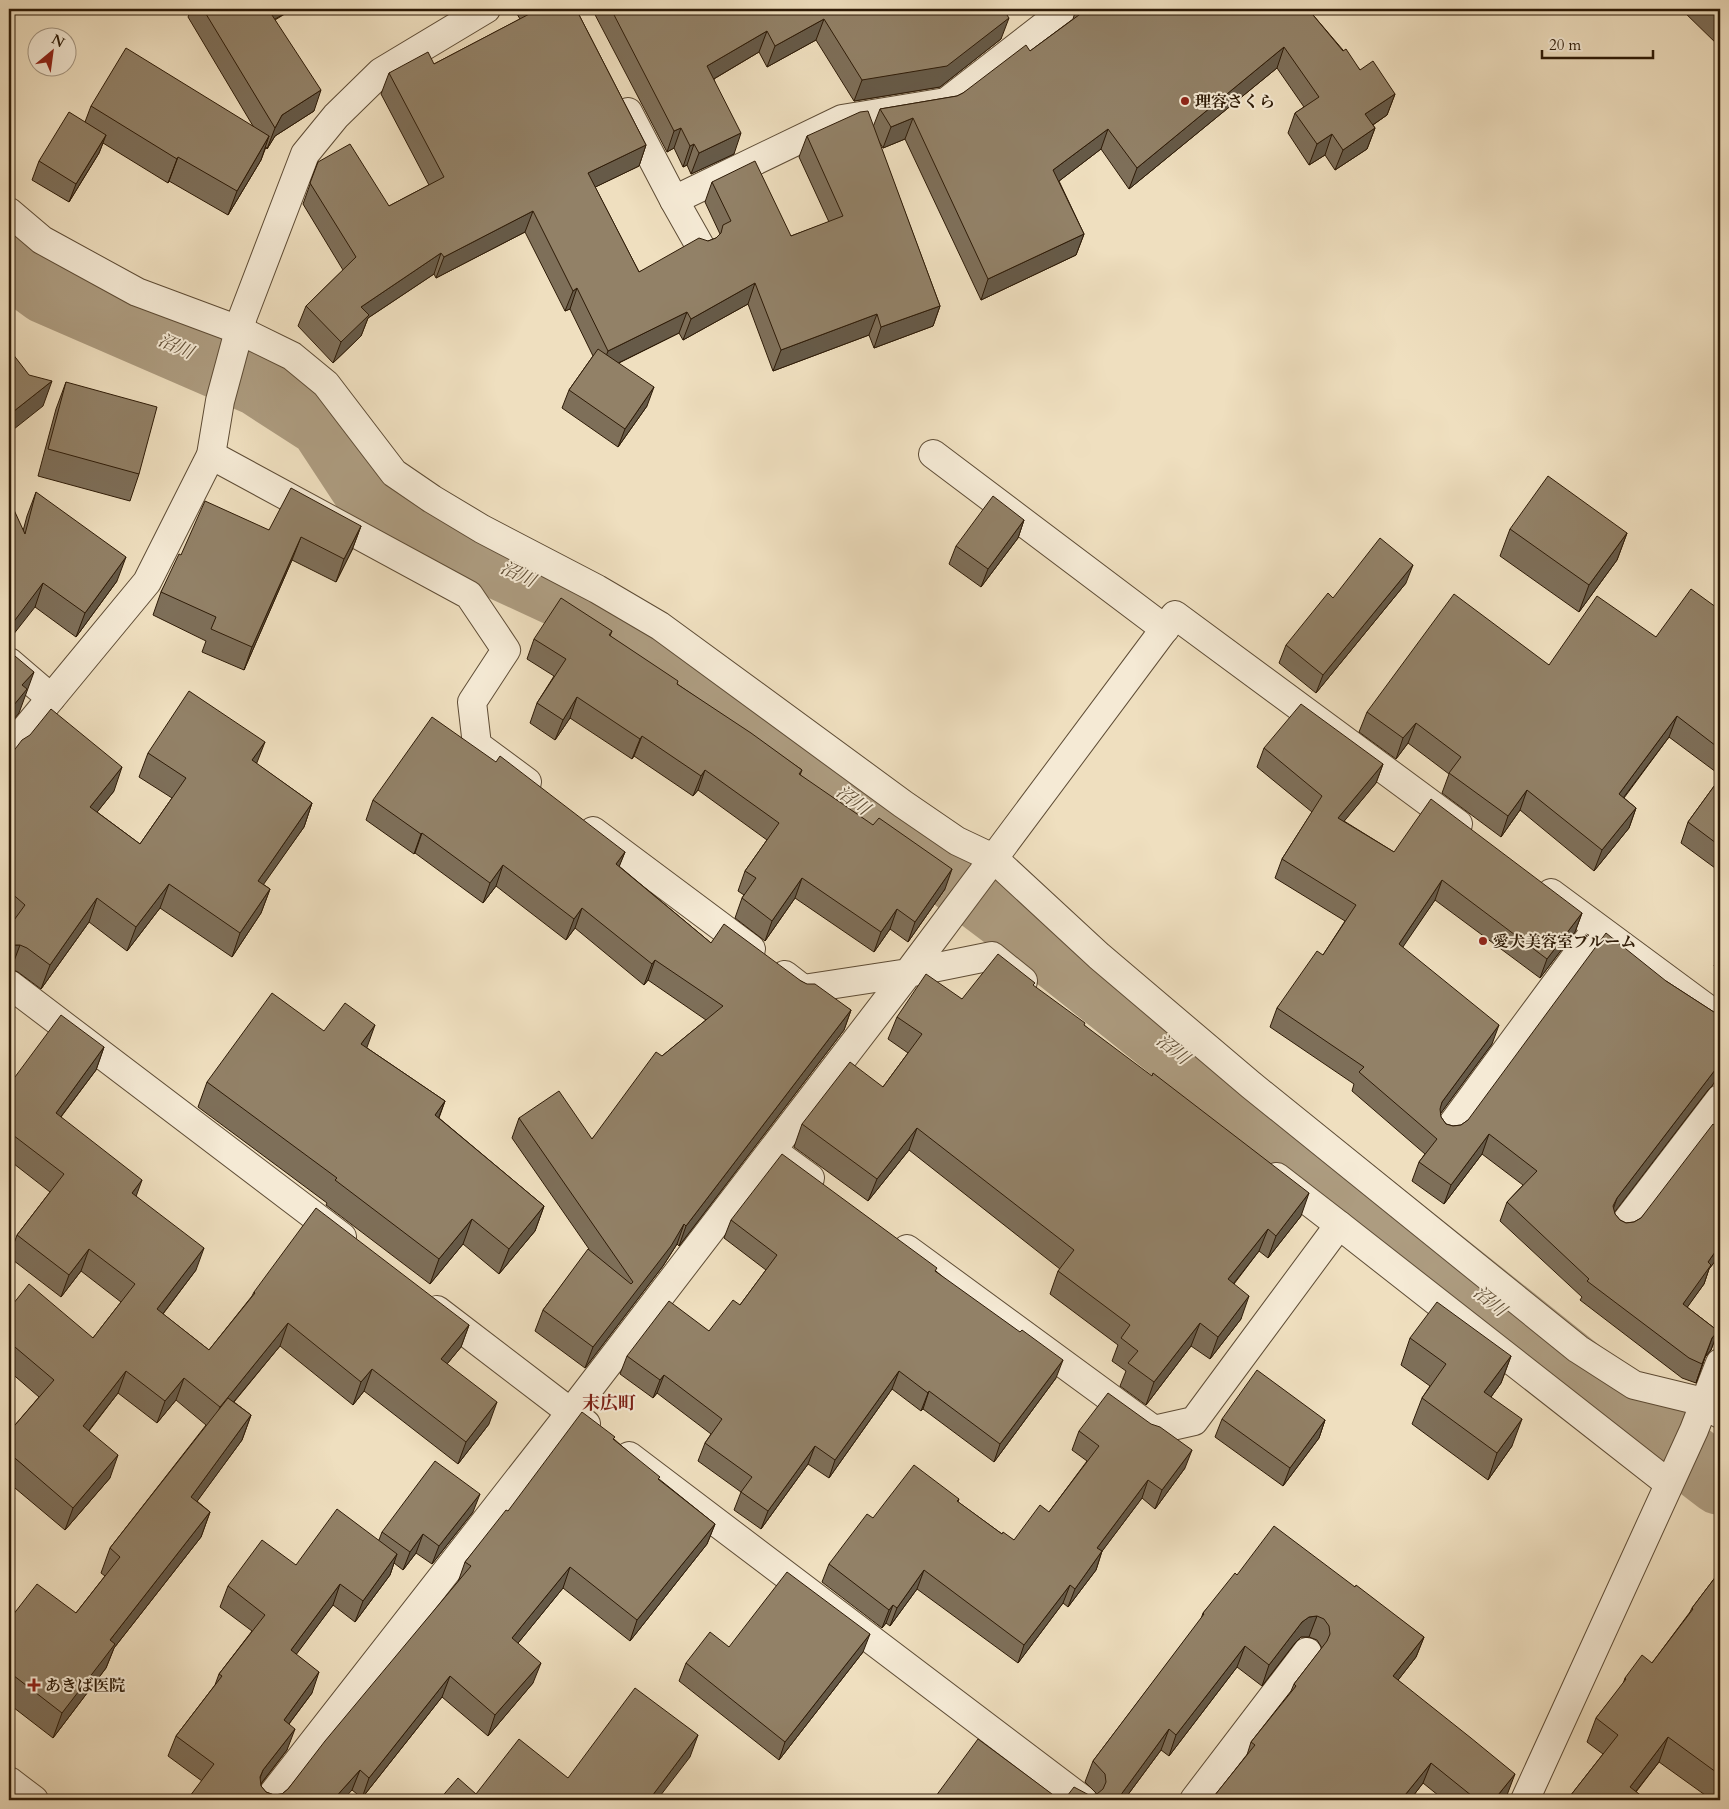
<svg xmlns="http://www.w3.org/2000/svg" width="1729" height="1809" viewBox="0 0 1729 1809" font-family="Cardo,'Noto Serif JP',serif">
  <rect width="100%" height="100%" fill="#efdfbf"/>
  <filter id="stains"><feTurbulence type="fractalNoise" baseFrequency=".004" numOctaves="4"/><feColorMatrix values="0 0 0 0 .2 0 0 0 0 .09 0 0 0 0 .02 0 0 0 .5 -.17"/></filter>
  <radialGradient id="worn" r=".72"><stop offset=".6" stop-color="#630" stop-opacity="0"/><stop offset="1" stop-color="#630" stop-opacity=".3"/></radialGradient>
  <g fill="none" stroke-linecap="round" stroke-linejoin="round">
    <path stroke="#ad9c80" stroke-width="68" d="M 9,263 L 46,290 L 258,382 L 323,424 L 367,491 L 440,538 L 568,597 L 670,662 L 1018,925 L 1596,1386 L 1720,1481"/>
    <g stroke="#5e4c35" stroke-width="30">
      <g id="minor">
        <path d="M 628,112 L 674,200 L 700,246"/>
        <path d="M 674,200 L 842,119 L 946,102 L 1066,9"/>
        <path d="M 9,212 L 42,240 L 137,292 L 239,330 L 292,356 L 326,384 L 394,473 L 432,499 L 482,529 L 597,589 L 660,626 L 903,804 L 957,841 L 993,858 L 1099,956 L 1251,1085 L 1578,1349 L 1634,1385 L 1704,1402 L 1720,1414"/>
        <path d="M 933,454 L 1165,629"/>
        <path d="M 211,455 L 469,595 L 506,650 L 472,702 L 477,745 L 527,782"/>
        <path d="M 9,662 L 51,698"/>
        <path d="M 9,749 L 147,582 L 211,455 L 220,401 L 243,316 L 305,154 L 336,116 L 381,72 L 486,9"/>
        <path d="M 593,831 L 751,949"/>
        <path d="M 1551,893 L 1720,1018"/>
        <path d="M 785,975 L 803,989 L 908,973 L 1175,615 L 1458,824"/>
        <path d="M 9,984 L 342,1237"/>
        <path d="M 1448,1130 L 1597,928"/>
        <path d="M 773,1151 L 810,1178"/>
        <path d="M 1339,1225 L 1668,1483"/>
        <path d="M 1622,1227 L 1720,1099"/>
        <path d="M 907,1249 L 1154,1430 L 1194,1421 L 1339,1225 L 1277,1177"/>
        <path d="M 437,1310 L 586,1424"/>
        <path d="M 629,1456 L 1083,1800"/>
        <path d="M 9,1781 L 34,1800"/>
        <path d="M 268,1800 L 571,1412 L 908,973 L 992,956 L 1023,981"/>
        <path d="M 1194,1800 L 1307,1652"/>
        <path d="M 1525,1800 L 1694,1430 L 1720,1363"/>
      </g>
    </g>
    <use href="#minor" stroke="#f5ead5" stroke-width="28"/>
  </g>
  <g fill="#7e6f59" stroke="#2e1b07">
    <path d="M 191,9 L 293,9 L 275,20 L 314,111 L 275,136 L 267,149 L 266,147 L 261,160 L 228,215 L 169,181 L 168,183 L 103,143 L 99,153 L 69,202 L 32,180 L 39,161 L 85,122 L 91,106 L 253,126 L 188,17 Z"/>
    <path d="M 514,9 L 576,9 L 646,145 L 639,166 L 595,187 L 639,272 L 708,241 L 716,238 L 720,234 L 705,202 L 712,182 L 791,236 L 829,222 L 799,157 L 807,136 L 873,127 L 880,109 L 957,96 L 963,93 L 1030,51 L 1073,19 L 1076,9 L 1308,9 L 1360,70 L 1395,94 L 1387,115 L 1373,125 L 1375,128 L 1367,149 L 1335,170 L 1325,155 L 1309,165 L 1288,133 L 1295,113 L 1304,107 L 1277,68 L 1129,189 L 1101,149 L 1059,181 L 1084,234 L 1076,255 L 981,300 L 905,139 L 883,148 L 878,140 L 940,306 L 933,326 L 874,348 L 869,335 L 773,371 L 748,304 L 683,340 L 679,333 L 619,363 L 647,406 L 618,447 L 562,408 L 569,390 L 593,356 L 570,309 L 565,311 L 525,232 L 436,278 L 434,274 L 368,318 L 361,336 L 333,363 L 298,326 L 306,306 L 343,270 L 303,204 L 318,162 L 389,206 L 429,185 L 381,94 L 389,73 L 434,64 L 520,19 Z"/>
    <path d="M 592,9 L 1004,9 L 1003,10 L 1001,39 L 940,87 L 854,101 L 816,40 L 767,67 L 759,52 L 714,79 L 734,154 L 691,174 L 687,165 L 683,167 L 674,148 L 667,152 Z"/>
    <path d="M 1681,9 L 1720,9 L 1720,47 Z"/>
    <path d="M 66,382 L 139,474 L 130,501 L 38,476 L 56,409 Z"/>
    <path d="M 36,492 L 117,581 L 76,637 L 35,607 L 23,531 L 27,516 Z"/>
    <path d="M 1024,520 L 1018,538 L 981,587 L 949,564 L 956,546 Z"/>
    <path d="M 361,526 L 352,550 L 336,582 L 292,560 L 244,670 L 202,652 L 206,641 L 153,615 L 161,592 L 181,555 L 269,530 Z"/>
    <path d="M 1510,529 L 1627,533 L 1617,560 L 1579,612 L 1500,556 Z"/>
    <path d="M 1406,583 L 1316,693 L 1279,663 L 1286,645 L 1333,598 Z"/>
    <path d="M 1720,610 L 1720,775 L 1669,737 L 1624,798 L 1636,808 L 1629,828 L 1594,871 L 1520,810 L 1501,837 L 1442,793 L 1449,774 L 1408,743 L 1396,759 L 1359,732 L 1367,712 L 1656,637 Z"/>
    <path d="M 612,631 L 610,636 L 677,684 L 802,770 L 800,775 L 945,889 L 908,942 L 890,929 L 874,952 L 795,898 L 765,941 L 735,918 L 742,898 L 744,895 L 738,891 L 745,871 L 767,840 L 698,790 L 693,796 L 634,756 L 632,759 L 570,718 L 555,740 L 530,723 L 537,703 L 554,676 L 527,659 L 534,639 Z"/>
    <path d="M 1264,748 L 1383,764 L 1376,783 L 1344,821 L 1394,852 L 1582,913 L 1575,932 L 1540,978 L 1435,900 L 1402,947 L 1492,1044 L 1440,1114 L 1441,1117 L 1446,1124 L 1453,1126 L 1461,1125 L 1666,981 L 1720,1016 L 1720,1073 L 1712,1086 L 1708,1090 L 1614,1211 L 1615,1214 L 1620,1220 L 1626,1223 L 1634,1222 L 1641,1218 L 1720,1129 L 1720,1255 L 1709,1269 L 1704,1284 L 1687,1307 L 1718,1331 L 1711,1350 L 1705,1357 L 1696,1383 L 1682,1378 L 1580,1300 L 1582,1297 L 1500,1221 L 1507,1202 L 1523,1185 L 1482,1154 L 1444,1204 L 1412,1181 L 1419,1162 L 1425,1154 L 1352,1091 L 1354,1084 L 1270,1027 L 1277,1008 L 1323,955 L 1345,921 L 1275,878 L 1282,859 L 1312,812 L 1257,767 Z"/>
    <path d="M 148,753 L 257,764 L 312,803 L 304,827 L 263,884 L 270,889 L 261,913 L 232,957 L 160,908 L 127,951 L 89,922 L 41,989 L 18,972 L 11,969 L 9,969 L 9,927 L 11,924 L 9,922 L 9,757 L 114,791 L 97,812 L 140,844 L 172,798 L 139,777 Z"/>
    <path d="M 1720,778 L 1720,860 L 1715,868 L 1681,843 L 1688,822 Z"/>
    <path d="M 373,800 L 625,852 L 619,866 L 711,943 L 801,981 L 851,1010 L 844,1030 L 679,1246 L 677,1244 L 663,1266 L 585,1368 L 535,1331 L 543,1310 L 589,1249 L 512,1138 L 519,1118 L 592,1139 L 662,1056 L 706,1020 L 648,980 L 644,985 L 575,928 L 566,940 L 496,886 L 483,903 L 415,853 L 414,854 L 366,820 Z"/>
    <path d="M 1720,949 L 1720,971 L 1714,966 Z"/>
    <path d="M 1033,986 L 1084,1025 L 1301,1216 L 1268,1258 L 1259,1251 L 1234,1284 L 1241,1319 L 1210,1359 L 1191,1346 L 1146,1405 L 1120,1386 L 1126,1371 L 1112,1361 L 1118,1345 L 1050,1294 L 1058,1271 L 1060,1269 L 909,1150 L 868,1201 L 794,1147 L 802,1124 L 883,1087 L 908,1053 L 888,1039 L 897,1017 L 962,999 Z"/>
    <path d="M 324,1031 L 367,1048 L 445,1101 L 439,1118 L 544,1206 L 535,1231 L 499,1274 L 463,1244 L 430,1284 L 326,1205 L 327,1203 L 198,1107 L 207,1082 Z"/>
    <path d="M 104,1047 L 96,1070 L 61,1117 L 136,1196 L 196,1270 L 163,1314 L 209,1350 L 252,1296 L 254,1292 L 469,1325 L 461,1347 L 447,1364 L 489,1424 L 458,1464 L 364,1391 L 353,1405 L 280,1346 L 234,1402 L 251,1415 L 242,1440 L 197,1501 L 210,1512 L 201,1537 L 114,1648 L 106,1668 L 53,1738 L 9,1704 L 9,1620 L 76,1613 L 105,1576 L 101,1573 L 110,1548 L 206,1425 L 176,1400 L 157,1423 L 118,1393 L 89,1431 L 110,1478 L 65,1530 L 9,1483 L 9,1432 L 39,1397 L 9,1371 L 9,1309 L 93,1338 L 121,1302 L 81,1271 L 61,1297 L 9,1257 L 17,1235 L 50,1192 L 9,1160 L 9,1085 Z"/>
    <path d="M 731,1220 L 936,1271 L 1056,1378 L 994,1462 L 923,1409 L 921,1411 L 892,1389 L 829,1478 L 808,1464 L 761,1529 L 734,1510 L 741,1492 L 698,1461 L 705,1443 L 711,1434 L 657,1393 L 653,1398 L 620,1374 L 627,1356 L 709,1331 L 740,1305 L 766,1270 L 724,1238 Z"/>
    <path d="M 1410,1338 L 1511,1356 L 1501,1383 L 1491,1397 L 1512,1446 L 1488,1480 L 1412,1424 L 1422,1398 L 1430,1386 L 1401,1365 Z"/>
    <path d="M 1222,1419 L 1325,1420 L 1319,1438 L 1283,1486 L 1215,1437 Z"/>
    <path d="M 1079,1431 L 1185,1468 L 1155,1509 L 1142,1498 L 1102,1551 L 1096,1570 L 1068,1607 L 1063,1603 L 1018,1663 L 917,1589 L 890,1626 L 886,1623 L 882,1628 L 822,1582 L 829,1564 L 873,1518 L 959,1499 L 958,1502 L 1002,1534 L 1014,1540 L 1049,1512 L 1087,1461 L 1072,1450 Z"/>
    <path d="M 614,1439 L 659,1479 L 715,1524 L 707,1544 L 630,1641 L 563,1588 L 518,1643 L 533,1683 L 488,1736 L 442,1697 L 362,1798 L 352,1790 L 187,1800 L 202,1781 L 168,1756 L 176,1736 L 215,1685 L 219,1674 L 252,1631 L 220,1607 L 228,1586 L 379,1540 L 382,1532 L 473,1512 L 432,1564 L 416,1553 L 403,1570 L 394,1563 L 390,1575 L 355,1622 L 333,1605 L 296,1654 L 312,1693 L 289,1724 L 287,1750 L 261,1784 L 261,1786 L 266,1792 L 274,1795 L 282,1794 L 288,1789 L 458,1582 L 465,1562 L 508,1511 Z"/>
    <path d="M 1720,1571 L 1720,1800 L 1712,1800 L 1659,1762 L 1636,1792 L 1567,1800 L 1603,1754 L 1587,1742 L 1596,1718 L 1623,1684 L 1625,1678 L 1652,1663 L 1690,1612 L 1692,1608 Z"/>
    <path d="M 1237,1575 L 1355,1587 L 1424,1637 L 1416,1657 L 1398,1680 L 1507,1795 L 1503,1800 L 1444,1800 L 1423,1783 L 1410,1800 L 1211,1800 L 1247,1755 L 1251,1742 L 1291,1691 L 1294,1684 L 1322,1648 L 1317,1640 L 1309,1637 L 1301,1637 L 1295,1643 L 1262,1686 L 1237,1667 L 1169,1756 L 1161,1750 L 1124,1800 L 1064,1800 L 1097,1794 L 1085,1782 L 1093,1761 L 1201,1619 L 1203,1613 Z"/>
    <path d="M 729,1647 L 863,1652 L 779,1760 L 679,1681 L 686,1663 Z"/>
  </g>
  <g fill="#665a48" stroke="#2e1b07">
    <path d="M 266,9 L 293,9 L 259,28 Z"/>
    <path d="M 1009,18 L 1001,39 L 940,87 L 854,101 L 862,80 Z"/>
    <path d="M 824,19 L 816,40 L 767,67 L 775,46 Z"/>
    <path d="M 767,31 L 759,52 L 700,87 L 707,66 Z"/>
    <path d="M 1284,47 L 1277,68 L 1129,189 L 1137,168 Z"/>
    <path d="M 321,90 L 314,111 L 275,136 L 267,149 L 275,128 L 282,115 Z"/>
    <path d="M 1395,94 L 1387,115 L 1358,135 L 1365,114 Z"/>
    <path d="M 913,118 L 905,139 L 883,148 L 891,127 Z"/>
    <path d="M 681,128 L 674,148 L 667,152 L 674,131 Z"/>
    <path d="M 1375,128 L 1367,149 L 1335,170 L 1343,150 Z"/>
    <path d="M 1108,129 L 1101,149 L 1046,191 L 1053,170 Z"/>
    <path d="M 741,133 L 734,154 L 691,174 L 699,153 Z"/>
    <path d="M 1332,134 L 1325,155 L 1309,165 L 1317,144 Z"/>
    <path d="M 106,135 L 99,153 L 69,202 L 76,184 Z"/>
    <path d="M 269,136 L 261,160 L 228,215 L 237,191 Z"/>
    <path d="M 694,144 L 687,165 L 683,167 L 690,146 Z"/>
    <path d="M 646,145 L 639,166 L 581,194 L 588,173 Z"/>
    <path d="M 178,157 L 169,181 L 168,183 L 177,159 Z"/>
    <path d="M 533,211 L 525,232 L 436,278 L 444,257 Z"/>
    <path d="M 1084,234 L 1076,255 L 981,300 L 988,279 Z"/>
    <path d="M 441,253 L 434,274 L 368,318 L 361,336 L 333,363 L 341,342 L 361,307 Z"/>
    <path d="M 755,283 L 748,304 L 683,340 L 691,319 Z"/>
    <path d="M 577,288 L 570,309 L 565,311 L 573,291 Z"/>
    <path d="M 940,306 L 933,326 L 874,348 L 881,327 Z"/>
    <path d="M 687,312 L 679,333 L 600,372 L 608,351 Z"/>
    <path d="M 877,314 L 869,335 L 773,371 L 781,350 Z"/>
    <path d="M 52,381 L 43,406 L 9,433 L 9,415 Z"/>
    <path d="M 654,387 L 647,406 L 618,447 L 625,429 Z"/>
    <path d="M 1024,520 L 1018,538 L 981,587 L 988,569 Z"/>
    <path d="M 361,526 L 352,550 L 336,582 L 344,559 Z"/>
    <path d="M 1627,533 L 1617,560 L 1579,612 L 1589,585 Z"/>
    <path d="M 301,537 L 292,560 L 244,670 L 252,647 Z"/>
    <path d="M 126,557 L 117,581 L 76,637 L 85,613 Z"/>
    <path d="M 1413,565 L 1406,583 L 1316,693 L 1323,675 Z"/>
    <path d="M 43,583 L 35,607 L 9,640 L 9,626 Z"/>
    <path d="M 34,672 L 19,713 L 9,725 L 9,711 L 22,685 Z"/>
    <path d="M 577,697 L 570,718 L 555,740 L 563,720 Z"/>
    <path d="M 1677,716 L 1669,737 L 1611,814 L 1619,794 Z"/>
    <path d="M 1416,723 L 1408,743 L 1396,759 L 1403,738 Z"/>
    <path d="M 642,736 L 634,756 L 632,759 L 640,739 Z"/>
    <path d="M 265,742 L 256,765 L 252,760 Z"/>
    <path d="M 1383,764 L 1376,783 L 1331,837 L 1338,818 Z"/>
    <path d="M 122,767 L 114,791 L 82,831 L 90,807 Z"/>
    <path d="M 705,770 L 698,790 L 693,796 L 701,776 Z"/>
    <path d="M 1527,790 L 1520,810 L 1501,837 L 1508,816 Z"/>
    <path d="M 312,803 L 304,827 L 249,905 L 258,881 Z"/>
    <path d="M 1636,808 L 1629,828 L 1594,871 L 1602,850 Z"/>
    <path d="M 422,833 L 415,853 L 414,854 L 421,834 Z"/>
    <path d="M 625,852 L 617,872 L 616,864 Z"/>
    <path d="M 1720,853 L 1720,860 L 1715,868 Z"/>
    <path d="M 503,865 L 496,886 L 483,903 L 490,883 Z"/>
    <path d="M 952,869 L 945,889 L 908,942 L 915,922 Z"/>
    <path d="M 802,878 L 795,898 L 765,941 L 772,921 Z"/>
    <path d="M 1442,880 L 1435,900 L 1392,963 L 1399,944 Z"/>
    <path d="M 169,884 L 160,908 L 127,951 L 136,927 Z"/>
    <path d="M 270,889 L 261,913 L 232,957 L 240,933 Z"/>
    <path d="M 97,898 L 89,922 L 41,989 L 50,965 Z"/>
    <path d="M 582,908 L 575,928 L 566,940 L 574,919 Z"/>
    <path d="M 897,909 L 890,929 L 874,952 L 881,932 Z"/>
    <path d="M 1582,913 L 1575,932 L 1540,978 L 1547,959 Z"/>
    <path d="M 15,945 L 20,945 L 11,969 L 9,969 L 9,963 Z"/>
    <path d="M 655,960 L 648,980 L 644,985 L 652,964 Z"/>
    <path d="M 851,1010 L 844,1030 L 679,1246 L 686,1226 Z"/>
    <path d="M 375,1025 L 366,1050 L 361,1044 Z"/>
    <path d="M 1499,1025 L 1492,1044 L 1435,1121 L 1442,1102 Z"/>
    <path d="M 104,1047 L 96,1070 L 47,1135 L 56,1113 Z"/>
    <path d="M 1720,1065 L 1720,1073 L 1712,1086 L 1708,1090 L 1610,1218 L 1617,1198 L 1715,1070 Z"/>
    <path d="M 445,1101 L 435,1127 L 435,1115 Z"/>
    <path d="M 917,1128 L 909,1150 L 868,1201 L 877,1179 Z"/>
    <path d="M 1489,1134 L 1482,1154 L 1444,1204 L 1451,1185 Z"/>
    <path d="M 142,1180 L 134,1202 L 132,1193 Z"/>
    <path d="M 1309,1193 L 1301,1216 L 1268,1258 L 1276,1236 Z"/>
    <path d="M 544,1206 L 535,1231 L 499,1274 L 509,1249 Z"/>
    <path d="M 472,1219 L 463,1244 L 430,1284 L 439,1259 Z"/>
    <path d="M 684,1224 L 677,1244 L 663,1266 L 585,1368 L 593,1347 Z"/>
    <path d="M 1268,1229 L 1259,1251 L 1219,1302 L 1228,1279 Z"/>
    <path d="M 1720,1245 L 1720,1255 L 1709,1269 L 1704,1284 L 1676,1323 L 1683,1304 L 1708,1262 Z"/>
    <path d="M 204,1248 L 196,1270 L 149,1332 L 157,1309 Z"/>
    <path d="M 89,1249 L 81,1271 L 61,1297 L 69,1275 Z"/>
    <path d="M 1249,1296 L 1241,1319 L 1210,1359 L 1218,1337 Z"/>
    <path d="M 288,1323 L 280,1346 L 211,1429 L 220,1407 Z"/>
    <path d="M 1200,1323 L 1191,1346 L 1146,1405 L 1154,1382 Z"/>
    <path d="M 469,1325 L 461,1347 L 433,1381 L 441,1359 Z"/>
    <path d="M 1718,1331 L 1711,1350 L 1705,1357 L 1696,1383 L 1712,1338 Z"/>
    <path d="M 1511,1356 L 1501,1383 L 1475,1419 L 1484,1392 Z"/>
    <path d="M 1063,1360 L 1056,1378 L 994,1462 L 1000,1444 Z"/>
    <path d="M 372,1369 L 364,1391 L 353,1405 L 361,1382 Z"/>
    <path d="M 126,1371 L 118,1393 L 75,1448 L 83,1426 Z"/>
    <path d="M 899,1371 L 892,1389 L 829,1478 L 835,1460 Z"/>
    <path d="M 664,1375 L 657,1393 L 653,1398 L 660,1380 Z"/>
    <path d="M 184,1378 L 176,1400 L 157,1423 L 165,1401 Z"/>
    <path d="M 929,1391 L 923,1409 L 921,1411 L 928,1393 Z"/>
    <path d="M 497,1402 L 489,1424 L 458,1464 L 466,1442 Z"/>
    <path d="M 251,1415 L 242,1440 L 182,1522 L 191,1497 Z"/>
    <path d="M 1522,1419 L 1512,1446 L 1488,1480 L 1497,1453 Z"/>
    <path d="M 1325,1420 L 1319,1438 L 1283,1486 L 1290,1468 Z"/>
    <path d="M 815,1446 L 808,1464 L 761,1529 L 768,1511 Z"/>
    <path d="M 1192,1450 L 1185,1468 L 1155,1509 L 1162,1490 Z"/>
    <path d="M 118,1455 L 110,1478 L 65,1530 L 73,1508 Z"/>
    <path d="M 1148,1480 L 1142,1498 L 1091,1566 L 1097,1548 Z"/>
    <path d="M 480,1494 L 473,1512 L 432,1564 L 439,1546 Z"/>
    <path d="M 210,1512 L 201,1537 L 114,1648 L 106,1668 L 53,1738 L 62,1713 L 110,1640 Z"/>
    <path d="M 715,1524 L 707,1544 L 630,1641 L 637,1620 Z"/>
    <path d="M 423,1534 L 416,1553 L 403,1570 L 410,1552 Z"/>
    <path d="M 1102,1551 L 1096,1570 L 1068,1607 L 1075,1589 Z"/>
    <path d="M 397,1554 L 390,1575 L 355,1622 L 363,1601 Z"/>
    <path d="M 570,1567 L 563,1588 L 505,1659 L 512,1638 Z"/>
    <path d="M 924,1570 L 917,1589 L 890,1626 L 897,1608 Z"/>
    <path d="M 340,1584 L 333,1605 L 284,1671 L 291,1650 Z"/>
    <path d="M 1070,1585 L 1063,1603 L 1018,1663 L 1024,1645 Z"/>
    <path d="M 893,1605 L 886,1623 L 882,1628 L 889,1610 Z"/>
    <path d="M 1317,1616 L 1309,1637 L 1301,1637 L 1295,1643 L 1262,1686 L 1269,1665 L 1302,1622 L 1309,1617 Z"/>
    <path d="M 870,1634 L 863,1652 L 779,1760 L 785,1742 Z"/>
    <path d="M 1424,1637 L 1416,1657 L 1385,1697 L 1393,1676 Z"/>
    <path d="M 1245,1646 L 1237,1667 L 1169,1756 L 1176,1735 Z"/>
    <path d="M 541,1663 L 533,1683 L 488,1736 L 495,1715 Z"/>
    <path d="M 319,1672 L 312,1693 L 276,1741 L 284,1720 Z"/>
    <path d="M 450,1676 L 442,1697 L 362,1798 L 369,1778 Z"/>
    <path d="M 295,1729 L 287,1750 L 256,1790 L 253,1797 L 263,1770 Z"/>
    <path d="M 1169,1729 L 1161,1750 L 1124,1800 L 1117,1800 Z"/>
    <path d="M 698,1735 L 690,1757 L 657,1800 L 649,1800 Z"/>
    <path d="M 1668,1737 L 1659,1762 L 1629,1800 L 1630,1787 Z"/>
    <path d="M 1431,1763 L 1423,1783 L 1410,1800 L 1401,1800 Z"/>
    <path d="M 360,1770 L 352,1790 L 343,1800 L 333,1800 Z"/>
    <path d="M 1515,1774 L 1507,1795 L 1503,1800 L 1494,1800 Z"/>
  </g>
  <g fill="#928167" stroke="#2e1b07">
    <path d="M 203,9 L 268,9 L 321,90 L 282,115 L 275,128 Z"/>
    <path d="M 534,9 L 576,9 L 646,145 L 588,173 L 639,272 L 699,238 L 708,241 L 716,238 L 721,233 L 723,225 L 731,221 L 712,182 L 755,161 L 791,236 L 843,216 L 807,136 L 860,112 L 868,111 L 940,306 L 881,327 L 877,314 L 781,350 L 755,283 L 691,319 L 687,312 L 608,351 L 577,288 L 573,291 L 533,211 L 444,257 L 441,253 L 361,307 L 369,315 L 341,342 L 306,306 L 356,257 L 310,183 L 318,162 L 350,144 L 389,206 L 444,177 L 389,73 L 428,52 L 434,64 L 535,11 Z"/>
    <path d="M 611,9 L 1003,9 L 1009,18 L 947,66 L 862,80 L 824,19 L 775,46 L 767,31 L 707,66 L 741,133 L 699,153 L 694,144 L 690,146 L 681,128 L 674,131 Z"/>
    <path d="M 1081,9 L 1308,9 L 1343,51 L 1346,49 L 1360,70 L 1373,61 L 1395,94 L 1365,114 L 1375,128 L 1343,150 L 1332,134 L 1317,144 L 1295,113 L 1319,97 L 1284,47 L 1137,168 L 1108,129 L 1053,170 L 1084,234 L 988,279 L 913,118 L 891,127 L 880,109 L 957,96 L 963,93 L 1026,45 L 1030,51 L 1083,12 Z"/>
    <path d="M 1713,9 L 1720,9 L 1720,16 Z"/>
    <path d="M 126,48 L 269,136 L 237,191 L 178,157 L 177,159 L 91,106 Z"/>
    <path d="M 69,112 L 106,135 L 76,184 L 39,161 Z"/>
    <path d="M 9,349 L 29,375 L 52,381 L 9,415 Z"/>
    <path d="M 598,349 L 654,387 L 625,429 L 569,390 Z"/>
    <path d="M 66,382 L 157,407 L 139,474 L 48,449 Z"/>
    <path d="M 1548,476 L 1627,533 L 1589,585 L 1510,529 Z"/>
    <path d="M 291,488 L 361,526 L 344,559 L 301,537 L 252,647 L 211,629 L 216,617 L 161,592 L 179,554 L 181,555 L 205,501 L 269,530 Z"/>
    <path d="M 36,492 L 126,557 L 85,613 L 43,583 L 12,624 L 9,626 L 9,499 L 25,534 Z"/>
    <path d="M 993,496 L 1024,520 L 988,569 L 956,546 Z"/>
    <path d="M 1380,538 L 1413,565 L 1323,675 L 1286,645 L 1328,593 L 1333,598 Z"/>
    <path d="M 1691,589 L 1720,610 L 1720,685 L 1719,687 L 1720,687 L 1720,749 L 1677,716 L 1619,794 L 1636,808 L 1602,850 L 1527,790 L 1508,816 L 1449,773 L 1461,757 L 1416,723 L 1403,738 L 1367,712 L 1454,594 L 1549,665 L 1597,596 L 1656,637 Z"/>
    <path d="M 561,598 L 612,631 L 609,635 L 678,681 L 677,684 L 751,733 L 802,770 L 799,774 L 873,825 L 879,818 L 952,869 L 915,922 L 897,909 L 881,932 L 802,878 L 772,921 L 742,898 L 756,878 L 745,871 L 779,823 L 705,770 L 701,776 L 642,736 L 640,739 L 577,697 L 563,720 L 537,703 L 566,659 L 534,639 Z"/>
    <path d="M 9,651 L 34,672 L 22,685 L 27,689 L 9,711 Z"/>
    <path d="M 189,691 L 265,742 L 252,760 L 312,803 L 258,881 L 270,889 L 240,933 L 169,884 L 136,927 L 97,898 L 50,965 L 27,948 L 20,945 L 15,945 L 9,940 L 9,927 L 25,905 L 9,891 L 9,757 L 22,740 L 30,735 L 51,709 L 122,767 L 90,807 L 140,844 L 186,778 L 148,753 Z"/>
    <path d="M 1301,704 L 1383,764 L 1338,818 L 1394,852 L 1431,799 L 1582,913 L 1547,959 L 1442,880 L 1399,944 L 1499,1025 L 1442,1102 L 1440,1109 L 1441,1117 L 1446,1124 L 1453,1126 L 1461,1125 L 1468,1120 L 1606,933 L 1666,981 L 1720,1016 L 1720,1065 L 1715,1070 L 1617,1198 L 1613,1206 L 1615,1214 L 1620,1220 L 1626,1223 L 1634,1222 L 1641,1218 L 1713,1124 L 1720,1129 L 1720,1245 L 1708,1262 L 1711,1265 L 1683,1304 L 1718,1331 L 1712,1338 L 1702,1364 L 1689,1358 L 1587,1281 L 1589,1279 L 1507,1202 L 1537,1171 L 1489,1134 L 1451,1185 L 1419,1162 L 1437,1139 L 1359,1072 L 1364,1067 L 1277,1008 L 1317,951 L 1323,955 L 1356,905 L 1282,859 L 1322,796 L 1264,748 Z"/>
    <path d="M 432,717 L 496,762 L 500,756 L 625,852 L 616,864 L 711,943 L 724,924 L 801,981 L 807,984 L 815,984 L 851,1010 L 686,1226 L 684,1224 L 671,1246 L 593,1347 L 543,1310 L 588,1249 L 631,1284 L 633,1282 L 519,1118 L 559,1091 L 592,1139 L 656,1052 L 662,1056 L 723,1006 L 655,960 L 652,964 L 582,908 L 574,919 L 503,865 L 490,883 L 422,833 L 421,834 L 373,800 Z"/>
    <path d="M 1720,778 L 1720,846 L 1688,822 Z"/>
    <path d="M 998,954 L 1035,983 L 1033,985 L 1085,1023 L 1084,1025 L 1152,1076 L 1153,1073 L 1309,1193 L 1276,1236 L 1268,1229 L 1228,1279 L 1249,1296 L 1218,1337 L 1200,1323 L 1154,1382 L 1128,1363 L 1138,1351 L 1121,1338 L 1130,1325 L 1058,1271 L 1074,1250 L 917,1128 L 877,1179 L 802,1124 L 850,1062 L 883,1087 L 922,1034 L 897,1017 L 926,974 L 962,999 Z"/>
    <path d="M 272,993 L 324,1031 L 345,1003 L 375,1025 L 361,1044 L 445,1101 L 435,1115 L 544,1206 L 509,1249 L 472,1219 L 439,1259 L 335,1180 L 337,1178 L 207,1082 Z"/>
    <path d="M 61,1015 L 104,1047 L 56,1113 L 142,1180 L 132,1193 L 204,1248 L 157,1309 L 209,1350 L 255,1293 L 254,1292 L 316,1208 L 469,1325 L 441,1359 L 497,1402 L 466,1442 L 372,1369 L 361,1382 L 288,1323 L 220,1407 L 184,1378 L 165,1401 L 126,1371 L 83,1426 L 118,1455 L 73,1508 L 9,1453 L 9,1432 L 54,1380 L 9,1342 L 9,1309 L 29,1284 L 93,1338 L 135,1284 L 89,1249 L 69,1275 L 17,1235 L 64,1174 L 9,1132 L 9,1085 Z"/>
    <path d="M 782,1154 L 937,1268 L 935,1271 L 1020,1332 L 1022,1330 L 1063,1360 L 1000,1444 L 929,1391 L 928,1393 L 899,1371 L 835,1460 L 815,1446 L 768,1511 L 741,1492 L 752,1477 L 705,1443 L 722,1419 L 664,1375 L 660,1380 L 627,1356 L 669,1301 L 709,1331 L 733,1300 L 740,1305 L 777,1255 L 731,1220 Z"/>
    <path d="M 1437,1302 L 1511,1356 L 1484,1392 L 1522,1419 L 1497,1453 L 1422,1398 L 1446,1364 L 1410,1338 Z"/>
    <path d="M 1257,1370 L 1325,1420 L 1290,1468 L 1222,1419 Z"/>
    <path d="M 1108,1393 L 1151,1424 L 1160,1427 L 1192,1450 L 1162,1490 L 1148,1480 L 1097,1548 L 1102,1551 L 1075,1589 L 1070,1585 L 1024,1645 L 924,1570 L 897,1608 L 893,1605 L 889,1610 L 829,1564 L 867,1514 L 873,1518 L 914,1465 L 959,1499 L 957,1501 L 1002,1534 L 1003,1532 L 1014,1540 L 1040,1505 L 1049,1512 L 1099,1446 L 1079,1431 Z"/>
    <path d="M 228,1398 L 251,1415 L 191,1497 L 210,1512 L 110,1640 L 115,1644 L 62,1713 L 9,1672 L 9,1620 L 37,1584 L 76,1613 L 120,1557 L 110,1548 Z"/>
    <path d="M 582,1412 L 615,1437 L 613,1439 L 660,1477 L 658,1479 L 715,1524 L 637,1620 L 570,1567 L 512,1638 L 541,1663 L 495,1715 L 450,1676 L 369,1778 L 360,1770 L 333,1800 L 187,1800 L 214,1764 L 176,1736 L 222,1676 L 219,1674 L 265,1615 L 228,1586 L 262,1540 L 296,1565 L 337,1509 L 397,1554 L 363,1601 L 340,1584 L 291,1650 L 319,1672 L 284,1720 L 295,1729 L 263,1770 L 260,1777 L 261,1786 L 266,1792 L 274,1795 L 282,1794 L 288,1789 L 325,1741 L 471,1566 L 465,1562 L 506,1510 L 508,1511 Z"/>
    <path d="M 435,1461 L 480,1494 L 439,1546 L 423,1534 L 410,1552 L 382,1532 Z"/>
    <path d="M 1274,1526 L 1355,1587 L 1356,1585 L 1424,1637 L 1393,1676 L 1471,1738 L 1515,1774 L 1494,1800 L 1477,1800 L 1431,1763 L 1401,1800 L 1211,1800 L 1255,1745 L 1251,1742 L 1296,1686 L 1294,1684 L 1327,1641 L 1330,1634 L 1329,1626 L 1324,1619 L 1317,1616 L 1309,1617 L 1302,1622 L 1269,1665 L 1245,1646 L 1176,1735 L 1169,1729 L 1117,1800 L 1064,1800 L 1074,1787 L 1089,1795 L 1097,1794 L 1103,1789 L 1106,1782 L 1105,1774 L 1093,1761 L 1204,1614 L 1203,1613 L 1235,1573 L 1237,1575 Z"/>
    <path d="M 1720,1571 L 1720,1775 L 1668,1737 L 1630,1787 L 1647,1800 L 1567,1800 L 1618,1735 L 1596,1718 L 1626,1679 L 1625,1678 L 1642,1655 L 1652,1663 L 1693,1609 L 1692,1608 Z"/>
    <path d="M 787,1572 L 870,1634 L 785,1742 L 686,1663 L 710,1632 L 729,1647 Z"/>
    <path d="M 635,1688 L 698,1735 L 649,1800 L 439,1800 L 458,1778 L 476,1794 L 519,1739 L 568,1778 Z"/>
    <path d="M 978,1739 L 1060,1800 L 933,1800 Z"/>
  </g>
  <g fill="#8f2418" stroke="#f5ead5" stroke-width="2">
    <circle cx="1185" cy="101" r="5"/>
    <circle cx="1483" cy="941" r="5"/>
    <path d="M31.5 1677.5h5v5h5v5h-5v5h-5v-5h-5v-5h5z"/>
  </g>
  <g text-anchor="middle" stroke-width="4" stroke-linejoin="round" paint-order="stroke">
    <g font-size="16" font-weight="bold" fill="#2e1b07" stroke="#f5ead5" text-anchor="start">
      <text x="1195" y="107">理容さくら</text>
      <text x="1493" y="947">愛犬美容室ブルーム</text>
      <text x="45" y="1691">あきば医院</text>
    </g>
    <g font-size="18" font-style="italic" fill="#614f37" stroke="#f5ead5">
      <text transform="translate(176 346) rotate(24)" y="6">沼川</text>
      <text transform="translate(518 574) rotate(25)" y="6">沼川</text>
      <text transform="translate(853 800) rotate(37)" y="6">沼川</text>
      <text transform="translate(1173 1049) rotate(39)" y="6">沼川</text>
      <text transform="translate(1490 1301) rotate(39)" y="6">沼川</text>
    </g>
    <g font-size="18" font-weight="bold" fill="#7a1f14" stroke="#f5ead5">
      <text x="609" y="1409">末広町</text>
    </g>
  </g>
  <rect width="1729" height="1809" fill="none" stroke="#efdfbf" stroke-width="30"/>
  <rect x="10" y="10" width="1709" height="1789" fill="none" stroke="#2e1b07" stroke-width="2.5"/>
  <rect x="15" y="15" width="1699" height="1779" fill="none" stroke="#2e1b07"/>
  <g transform="translate(52 52) rotate(29)"><circle r="24" fill="#f5ead5" stroke="#a59783"/>
  <path d="M0-4L9 19L0 12L-9 19Z" fill="#8f2418"/>
  <text y="-8" font-size="14" font-weight="bold" text-anchor="middle" fill="#2e1b07">N</text>
  </g>
  <path d="M1542 50v8h111v-8" fill="none" stroke="#2e1b07" stroke-width="2.5"/>
  <text x="1549" y="50" font-size="15" fill="#2e1b07" stroke="#f5ead5" stroke-width="4" paint-order="stroke">20 m</text>
  <rect width="100%" height="100%" filter="url(#stains)"/>
  <rect width="100%" height="100%" fill="url(#worn)"/>
</svg>
